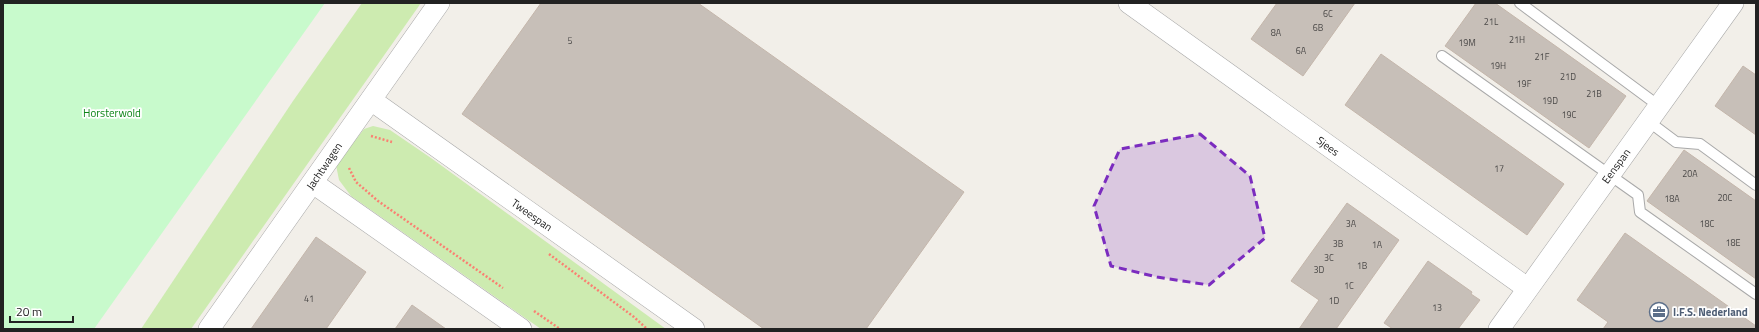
<svg xmlns="http://www.w3.org/2000/svg" width="1759" height="332" viewBox="0 0 1759 332" font-family="'Titillium Web',sans-serif">
  <rect width="100%" height="100%" fill="#f2efe9"/>
  <g fill="#cdebb0">
    <path d="M 362,3 L 421,3 L 191,329 L 141,329 L 293,101 Z"/>
    <path d="M 373,126 L 390,130 L 431,158 L 666,329 L 541,329 L 351,196 L 339,180 L 336,165 L 364,129 Z"/>
  </g>
  <path fill="#c8facc" d="M 3,3 L 325,3 L 94,329 L 3,329 Z"/>
  <g fill="#c7bfb8" stroke="#c4b6ab">
    <path d="M 541,3 L 698,3 L 964,192 L 866,329 L 764,329 L 462,114 Z"/>
    <path d="M 1277,3 L 1355,3 L 1303,76 L 1251,39 Z"/>
    <path d="M 1476,3 L 1495,3 L 1626,96 L 1589,148 L 1445,46 Z"/>
    <path d="M 1381,54 L 1564,184 L 1527,235 L 1345,105 Z"/>
    <path d="M 1743,66 L 1756,75 L 1756,135 L 1715,106 Z"/>
    <path d="M 1684,150 L 1756,201 L 1756,279 L 1647,201 Z"/>
    <path d="M 1347,203 L 1399,240 L 1336,329 L 1299,329 L 1319,300 L 1291,281 Z"/>
    <path d="M 1625,233 L 1756,326 L 1756,329 L 1603,329 L 1608,322 L 1577,300 Z"/>
    <path d="M 316,237 L 366,272 L 326,329 L 251,329 Z"/>
    <path d="M 1428,261 L 1472,292 L 1471,294 L 1480,300 L 1458,329 L 1393,329 L 1384,323 Z"/>
    <path d="M 412,305 L 446,329 L 395,329 Z"/>
  </g>
  <g fill="none" stroke-linecap="round" stroke-linejoin="round">
    <g stroke="#a9a9a9" stroke-width="12">
      <g id="service">
        <path d="M 1520,3 L 1659,106"/>
        <path d="M 1442,56 L 1638,195 L 1640,212 L 1756,294"/>
        <path d="M 1648,121 L 1676,142 L 1700,144 L 1756,185"/>
      </g>
    </g>
    <g stroke="#a9a9a9" stroke-width="22">
      <g id="minor">
        <path d="M 1129,3 L 1527,288"/>
        <path d="M 371,100 L 694,329"/>
        <path d="M 313,183 L 521,329"/>
        <path d="M 209,329 L 439,3"/>
        <path d="M 1499,329 L 1733,3"/>
      </g>
    </g>
    <g stroke="#fa8072" stroke-width="2.5" stroke-dasharray="2 2" stroke-linecap="butt">
      <path d="M 371,136 L 392,142"/>
      <path d="M 349,168 L 356,182 L 378,201 L 503,288"/>
      <path d="M 549,254 L 634,317 L 647,329"/>
      <path d="M 534,311 L 560,329"/>
    </g>
    <use href="#service" stroke="#fff" stroke-width="10"/>
    <use href="#minor" stroke="#fff" stroke-width="21"/>
  </g>
  <path fill="#7b2cbf" fill-opacity="0.2" stroke="#7b2cbf" stroke-width="3" stroke-dasharray="8 5" stroke-linejoin="round" d="M 1200,134 L 1250,176 L 1265,238 L 1209,285 L 1157,277 L 1111,266 L 1094,206 L 1120,149 Z"/>
  <defs>
    <g id="office-ring" transform="scale(1)"><circle r="9.5" fill="#fff" stroke="#5c6f8a" stroke-width="1.5"/><path d="M-6-3h4V-5.5h4V-3h4V5H-6ZM-1-4.5V-3h2v-1.5ZM-6 0V1H6V0Z" fill="#5c6f8a"/></g>
  </defs>
  <g fill-rule="evenodd">
    <use href="#office-ring" x="1659" y="312"/>
  </g>
  <g text-anchor="middle" stroke-width="3.5" stroke-linejoin="round" paint-order="stroke">
    <g font-size="9" fill="#4b4948">
      <text x="1328" y="17">6C</text>
      <text x="1491" y="25">21L</text>
      <text x="1318" y="31">6B</text>
      <text x="1276" y="36">8A</text>
      <text x="1517" y="43">21H</text>
      <text x="570" y="44">5</text>
      <text x="1467" y="46">19M</text>
      <text x="1301" y="54">6A</text>
      <text x="1542" y="60">21F</text>
      <text x="1498" y="69">19H</text>
      <text x="1568" y="80">21D</text>
      <text x="1524" y="87">19F</text>
      <text x="1594" y="97">21B</text>
      <text x="1550" y="104">19D</text>
      <text x="1569" y="118">19C</text>
      <text x="1499" y="172">17</text>
      <text x="1690" y="177">20A</text>
      <text x="1725" y="201">20C</text>
      <text x="1672" y="202">18A</text>
      <text x="1351" y="227">3A</text>
      <text x="1707" y="227">18C</text>
      <text x="1733" y="246">18E</text>
      <text x="1338" y="247">3B</text>
      <text x="1377" y="248">1A</text>
      <text x="1329" y="261">3C</text>
      <text x="1362" y="269">1B</text>
      <text x="1319" y="273">3D</text>
      <text x="1349" y="289">1C</text>
      <text x="309" y="302">41</text>
      <text x="1334" y="304">1D</text>
      <text x="1437" y="311">13</text>
    </g>
    <g font-size="11" fill="#0c8416" stroke="#fff">
      <text x="112" y="117">Horsterwold</text>
    </g>
    <g font-size="11" fill="#222" stroke="#fff">
      <text transform="translate(1328 146) rotate(36)" y="4">Sjees</text>
      <text transform="translate(324 166) rotate(-56)" y="4">Jachtwagen</text>
      <text transform="translate(1616 166) rotate(-54)" y="4">Eenspan</text>
      <text transform="translate(532 215) rotate(35)" y="4">Tweespan</text>
    </g>
    <g font-size="11" font-weight="bold" fill="#4e5e75" stroke="#fff" text-anchor="start">
      <text x="1673" y="316">I.F.S. Nederland</text>
    </g>
  </g>
  <rect width="1759" height="332" fill="none" stroke="#222222" stroke-width="8"/>
  <path d="M10 316v6h63v-6" fill="none" stroke="#222222" stroke-width="2"/>
  <text x="16" y="316" font-size="12" fill="#222222" stroke="#ffffff" stroke-width="3" paint-order="stroke">20 m</text>
</svg>
